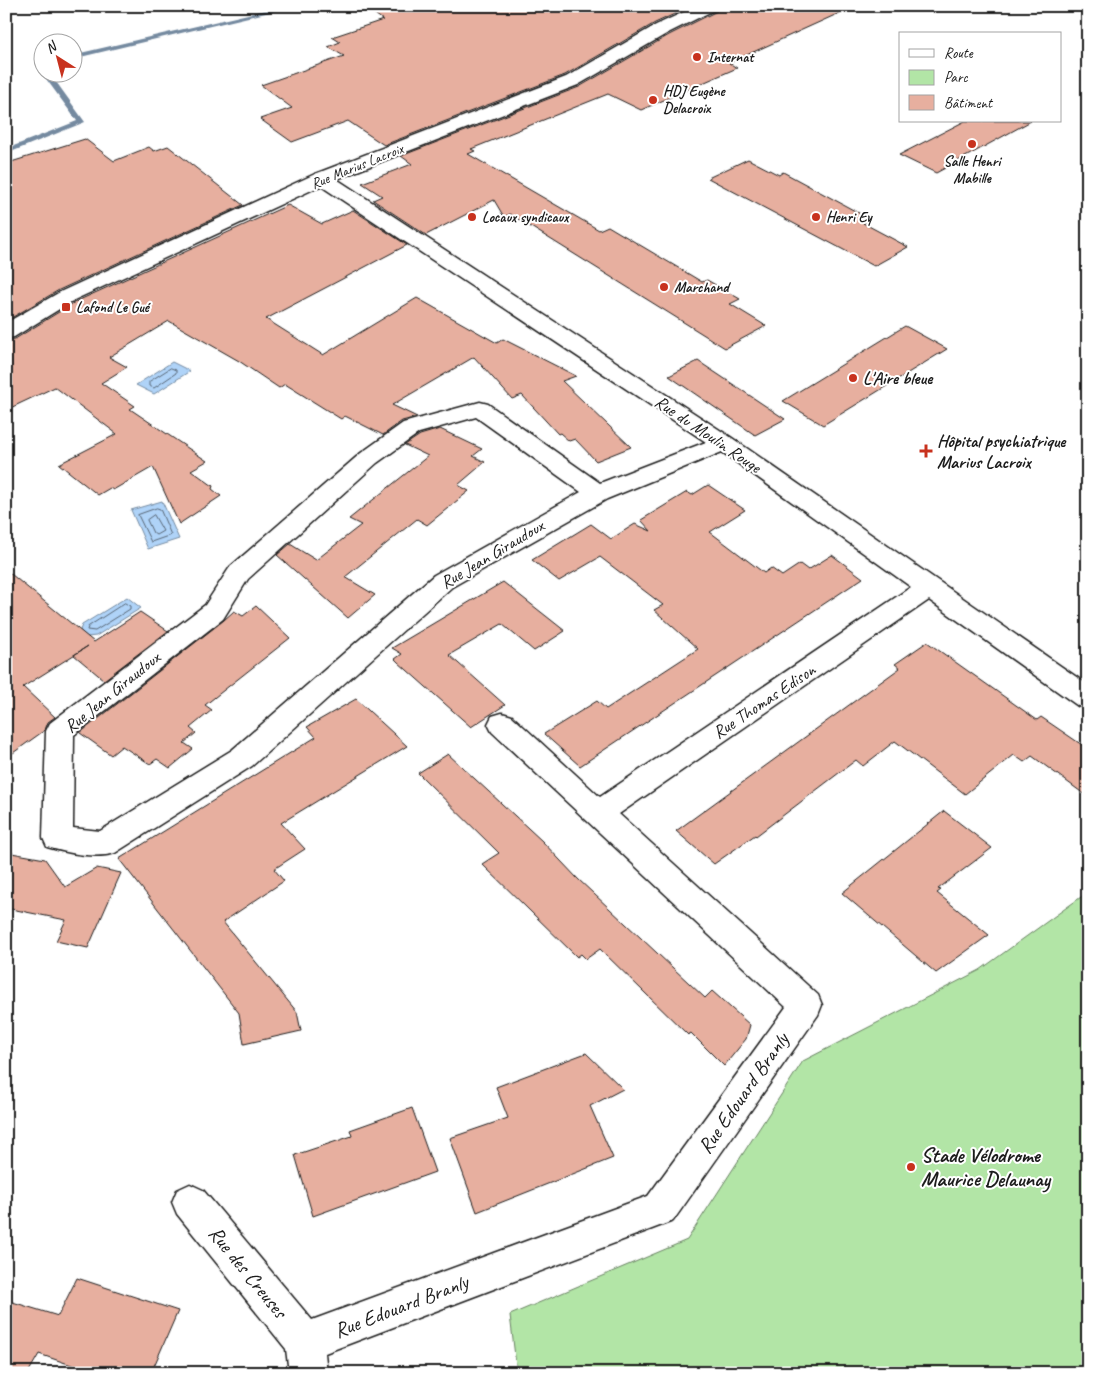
<svg xmlns="http://www.w3.org/2000/svg" width="1094" height="1379" viewBox="0 0 1094 1379" font-family="Caveat,sans-serif">
  <rect width="100%" height="100%" fill="#fff"/>
  <filter id="ink" filterUnits="userSpaceOnUse"><feTurbulence type="fractalNoise" baseFrequency=".02" numOctaves="2"/><feDisplacementMap in="SourceGraphic" scale="10" xChannelSelector="R" yChannelSelector="G"/><feConvolveMatrix kernelMatrix="1 2 1 2 8 2 1 2 1" color-interpolation-filters="sRGB"/></filter>
  <g filter="url(#ink)">
    <path fill="#b2e5a6" stroke="#678061" d="M 1088,892 L 1088,1373 L 517,1373 L 510,1315 L 687,1240 L 803,1061 L 980,970 Z"/>
    <g fill="#afd3f8" stroke="#748aa0">
      <path d="M 172,362 L 190,371 L 154,394 L 136,385 Z"/>
      <path d="M 162,501 L 179,539 L 148,549 L 131,510 Z"/>
      <path d="M 127,597 L 141,608 L 96,636 L 87,637 L 80,630 L 82,625 Z"/>
    </g>
    <g fill="none" stroke-linecap="round" stroke-linejoin="round">
      <g stroke="#576574" stroke-width="1">
        <path d="M 171,368 L 176,370 L 176,373 L 154,388 L 149,386 L 149,382 Z"/>
        <path d="M 157,508 L 160,509 L 171,535 L 151,542 L 138,515 Z"/>
        <path d="M 154,515 L 163,531 L 156,535 L 153,533 L 147,520 Z"/>
        <path d="M 125,603 L 130,606 L 130,609 L 95,631 L 87,630 L 88,627 Z"/>
      </g>
      <g fill="#748aa0" fill-rule="evenodd">
        <path d="M 282,6 L 295,6 L 72,59 L 72,55 Z"/>
        <path d="M 42,71 L 42,72 L 49,72 L 85,122 L 6,154 L 6,149 L 77,121 L 41,72 Z"/>
      </g>
    </g>
    <g fill="#e7af9f" stroke="#1c1c1c">
      <path d="M 364,6 L 692,6 L 655,23 L 565,75 L 384,145 L 348,121 L 292,142 L 260,119 L 292,108 L 261,85 L 344,56 L 328,47 L 340,42 L 332,37 L 383,20 Z"/>
      <path d="M 720,6 L 855,6 L 729,63 L 737,68 L 641,110 L 608,94 L 471,149 L 475,151 L 468,154 L 599,230 L 608,226 L 702,282 L 707,280 L 740,299 L 730,304 L 766,326 L 725,348 L 510,214 L 504,217 L 494,200 L 426,235 L 373,200 L 382,196 L 362,183 L 412,164 L 401,156 L 579,87 L 669,35 L 717,11 Z"/>
      <path d="M 965,121 L 1031,121 L 936,173 L 899,155 Z"/>
      <path d="M 85,139 L 114,161 L 149,147 L 154,151 L 168,146 L 243,205 L 59,290 L 6,321 L 6,168 L 12,166 L 8,163 Z"/>
      <path d="M 748,159 L 779,175 L 783,172 L 870,219 L 863,223 L 908,247 L 874,266 L 708,178 Z"/>
      <path d="M 288,205 L 322,224 L 353,210 L 407,245 L 266,319 L 323,355 L 417,298 L 497,343 L 503,339 L 576,376 L 562,381 L 631,447 L 596,461 L 575,439 L 569,441 L 560,433 L 558,434 L 522,395 L 512,399 L 474,357 L 392,405 L 417,417 L 402,421 L 383,435 L 345,416 L 341,419 L 285,384 L 279,388 L 239,361 L 169,321 L 109,357 L 127,367 L 101,383 L 135,406 L 130,409 L 207,461 L 191,470 L 213,486 L 212,489 L 221,496 L 179,524 L 153,467 L 113,490 L 110,488 L 98,495 L 59,464 L 117,434 L 55,387 L 6,410 L 6,340 L 15,339 L 75,302 Z"/>
      <path d="M 905,326 L 947,349 L 823,425 L 783,401 Z"/>
      <path d="M 698,361 L 785,419 L 755,435 L 669,376 Z"/>
      <path d="M 440,429 L 482,449 L 473,456 L 485,462 L 458,485 L 469,491 L 427,525 L 417,519 L 345,577 L 375,595 L 348,618 L 277,555 L 290,544 L 316,560 L 361,525 L 349,519 L 428,456 L 405,445 L 420,435 Z"/>
      <path d="M 708,485 L 745,510 L 710,532 L 764,573 L 771,568 L 782,576 L 800,564 L 808,570 L 832,555 L 863,578 L 580,766 L 544,734 L 597,701 L 606,709 L 698,649 L 654,610 L 663,605 L 600,557 L 559,581 L 532,560 L 591,524 L 611,539 L 635,524 L 651,531 L 641,520 L 687,492 L 692,495 Z"/>
      <path d="M 6,570 L 94,642 L 140,612 L 168,631 L 104,680 L 74,655 L 88,646 L 23,687 L 55,717 L 48,722 L 45,730 L 6,758 Z"/>
      <path d="M 503,582 L 565,631 L 534,651 L 502,624 L 449,655 L 505,705 L 471,727 L 398,662 L 395,659 L 402,654 L 392,648 Z"/>
      <path d="M 256,606 L 290,638 L 205,705 L 212,710 L 190,728 L 196,733 L 184,743 L 193,749 L 170,768 L 157,759 L 150,764 L 122,746 L 111,755 L 80,733 L 224,620 L 234,611 L 243,616 Z"/>
      <path d="M 927,642 L 1037,720 L 1041,717 L 1088,749 L 1088,797 L 1032,756 L 1024,762 L 1014,755 L 965,794 L 895,741 L 863,766 L 856,760 L 756,836 L 755,835 L 714,864 L 676,831 L 900,668 L 895,664 Z"/>
      <path d="M 356,699 L 407,746 L 281,823 L 305,849 L 274,869 L 284,881 L 223,922 L 297,1012 L 301,1031 L 244,1044 L 239,1013 L 119,859 L 316,737 L 307,727 Z"/>
      <path d="M 448,754 L 542,841 L 578,879 L 705,998 L 712,991 L 750,1025 L 746,1039 L 724,1066 L 691,1033 L 688,1035 L 600,949 L 586,959 L 581,954 L 577,957 L 482,864 L 499,853 L 418,773 Z"/>
      <path d="M 944,811 L 992,848 L 938,889 L 941,890 L 937,893 L 989,935 L 936,973 L 842,893 Z"/>
      <path d="M 6,852 L 45,859 L 65,887 L 97,868 L 121,873 L 88,948 L 56,941 L 66,920 L 6,908 Z"/>
      <path d="M 586,1053 L 623,1089 L 590,1106 L 613,1158 L 477,1212 L 450,1138 L 508,1118 L 496,1087 Z"/>
      <path d="M 412,1108 L 435,1172 L 313,1216 L 295,1155 L 352,1136 L 350,1130 Z"/>
      <path d="M 77,1278 L 178,1311 L 151,1373 L 95,1373 L 39,1354 L 28,1373 L 6,1373 L 6,1300 L 58,1316 Z"/>
    </g>
    <g fill="none" stroke-linecap="round" stroke-linejoin="round">
      <g stroke="#1c1c1c" stroke-width="3">
        <path id="minor" d="M 322,172 L 329,174 L 732,438 L 1088,685 L 1088,709 L 1078,706 L 929,600 L 619,814 L 818,995 L 822,1005 L 818,1015 L 673,1221 L 325,1353 L 327,1373 L 289,1373 L 286,1349 L 177,1214 L 172,1202 L 177,1190 L 190,1184 L 203,1190 L 312,1320 L 648,1196 L 786,1007 L 492,732 L 488,724 L 492,716 L 502,713 L 512,716 L 600,797 L 911,587 L 722,452 L 607,499 L 452,587 L 252,766 L 115,853 C 95,859 67,853 47,847 L 43,838 L 46,731 L 50,723 L 205,605 L 230,567 L 361,453 L 403,423 L 480,402 L 488,404 L 600,483 L 706,442 L 315,182 L 313,178 L 315,174 ZM 476,417 L 581,492 L 434,575 L 232,750 L 100,831 L 73,828 L 74,735 L 223,619 L 248,579 L 377,463 L 419,433 Z"/>
      </g>
      <g stroke="#1c1c1c" stroke-width="3">
        <path id="secondary" d="M 697,6 L 718,6 L 716,9 L 668,33 L 578,85 L 329,182 L 74,300 L 14,337 L 6,338 L 6,323 L 60,292 L 315,174 L 566,77 L 656,25 Z"/>
      </g>
      <use href="#minor" fill="#fff" fill-rule="evenodd"/>
      <use href="#secondary" fill="#fff" fill-rule="evenodd"/>
    </g>
  </g>
  <g fill="#c8321e" stroke="#fff" stroke-width="2">
    <circle cx="697" cy="57" r="5"/>
    <circle cx="653" cy="100" r="5"/>
    <circle cx="972" cy="144" r="5"/>
    <circle cx="472" cy="217" r="5"/>
    <circle cx="816" cy="217" r="5"/>
    <circle cx="664" cy="287" r="5"/>
    <rect x="61" y="302" width="10" height="10" rx="2.5"/>
    <circle cx="853" cy="378" r="5"/>
    <path d="M923.5 443.5h5v5h5v5h-5v5h-5v-5h-5v-5h5z"/>
    <circle cx="911" cy="1167" r="5"/>
  </g>
  <g text-anchor="middle" stroke-width="4" stroke-linejoin="round" paint-order="stroke">
    <g font-size="15" font-weight="bold" fill="#1c1c1c" stroke="#fff" text-anchor="start">
      <text x="707" y="62">Internat</text>
      <text x="663" y="96">HDJ Eugène<tspan x="663" dy="17">Delacroix</tspan></text>
      <text x="972" y="166" text-anchor="middle">Salle Henri<tspan x="972" dy="17">Mabille</tspan></text>
      <text x="482" y="222">Locaux syndicaux</text>
      <text x="826" y="222">Henri Ey</text>
      <text x="674" y="292">Marchand</text>
      <text x="76" y="312">Lafond Le Gué</text>
    </g>
    <g font-size="15" fill="#1c1c1c" stroke="#fff">
      <text transform="translate(357 166) rotate(-22)" y="5">Rue Marius Lacroix</text>
    </g>
    <g font-size="18" font-weight="bold" fill="#1c1c1c" stroke="#fff" text-anchor="start">
      <text x="863" y="384">L'Aire bleue</text>
      <text x="937" y="447">Hôpital psychiatrique<tspan x="937" dy="21">Marius Lacroix</tspan></text>
    </g>
    <g font-size="18" fill="#1c1c1c" stroke="#fff">
      <text transform="translate(708 434) rotate(34)" y="6">Rue du Moulin Rouge</text>
      <text transform="translate(492 554) rotate(-31)" y="6">Rue Jean Giraudoux</text>
      <text transform="translate(112 692) rotate(-39)" y="6">Rue Jean Giraudoux</text>
      <text transform="translate(764 701) rotate(-34)" y="6">Rue Thomas Edison</text>
    </g>
    <g font-size="21" fill="#1c1c1c" stroke="#fff">
      <text transform="translate(743 1093) rotate(-55)" y="7">Rue Edouard Branly</text>
      <text transform="translate(248 1272) rotate(51)" y="7">Rue des Creuses</text>
      <text transform="translate(401 1306) rotate(-21)" y="7">Rue Edouard Branly</text>
    </g>
    <g font-size="21" font-weight="bold" fill="#1c1c1c" stroke="#fff" text-anchor="start">
      <text x="921" y="1162">Stade Vélodrome<tspan x="921" dy="24">Maurice Delaunay</tspan></text>
    </g>
  </g>
  <rect width="1094" height="1379" fill="none" stroke="#fff" stroke-width="25"/>
  <rect x="12" y="12" width="1069" height="1354" fill="none" stroke="#1c1c1c" stroke-width="2" filter="url(#ink)"/>
  <rect x="899" y="32" width="162" height="90" fill="#ffffff" stroke="#a4a4a4"/>
  <rect x="909" y="49" width="25" height="8" fill="#ffffff" stroke="#a4a4a4"/>
  <text x="944" y="58" font-size="15" fill="#1c1c1c">Route</text>
  <rect x="909" y="70" width="25" height="15" fill="#b2e5a6" stroke="#a4a4a4"/>
  <text x="944" y="82" font-size="15" fill="#1c1c1c">Parc</text>
  <rect x="909" y="95" width="25" height="15" fill="#e7af9f" stroke="#a4a4a4"/>
  <text x="944" y="108" font-size="15" fill="#1c1c1c">Bâtiment</text>
  <g transform="translate(58 58) rotate(324)"><circle r="24" fill="#ffffff" stroke="#a4a4a4"/>
  <path d="M0-4L9 19L0 12L-9 19Z" fill="#c8321e"/>
  <text y="-8" font-size="14" font-weight="bold" text-anchor="middle" fill="#1c1c1c">N</text>
  </g>
</svg>
